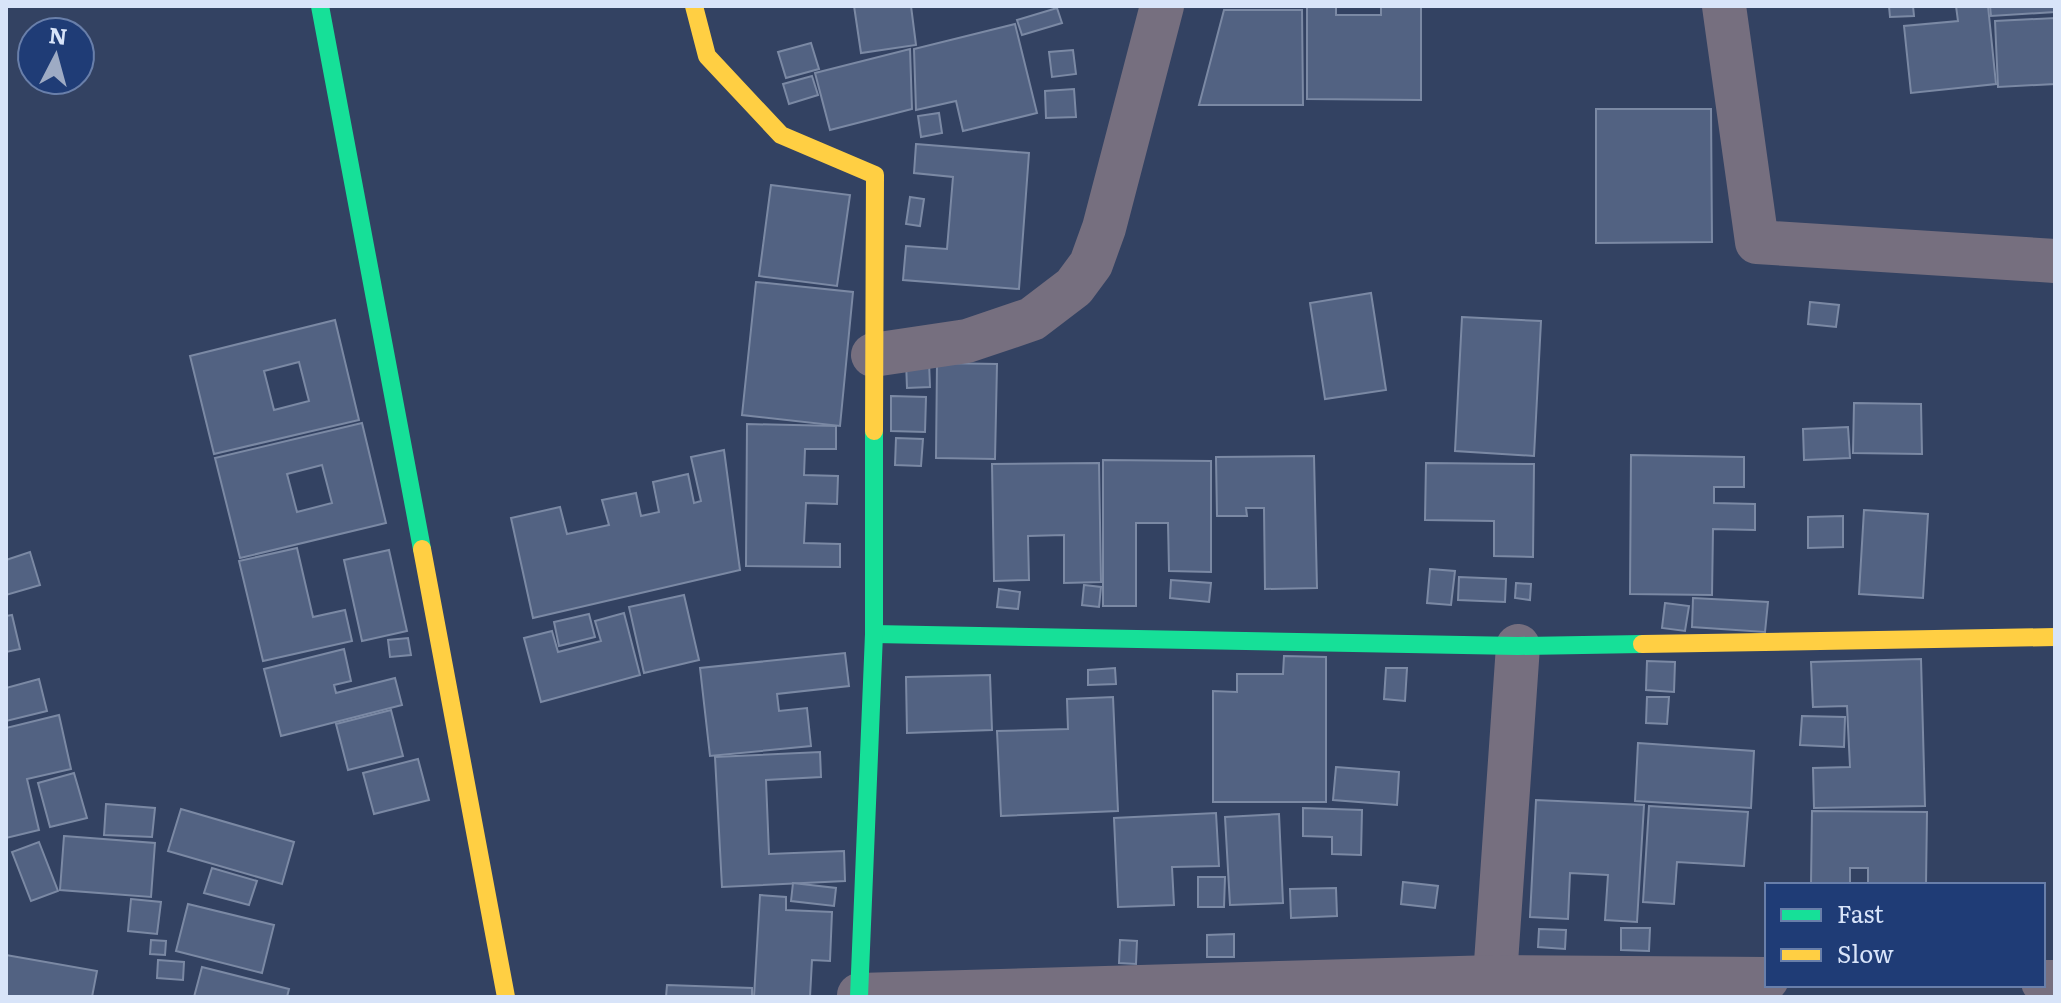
<svg xmlns="http://www.w3.org/2000/svg" width="2061" height="1003" viewBox="0 0 2061 1003" font-family="Literata,serif">
  <rect width="100%" height="100%" fill="#334262"/>
  <g fill="#526282" stroke="#7b89a4" stroke-width="2" fill-rule="evenodd">
    <path d="M 854,6 L 911,6 L 916,45 L 861,53 Z"/>
    <path d="M 1307,6 L 1336,6 L 1336,15 L 1381,15 L 1381,6 L 1421,6 L 1421,100 L 1307,99 Z"/>
    <path d="M 1889,6 L 1913,6 L 1914,16 L 1890,17 Z"/>
    <path d="M 1956,6 L 1988,6 L 1996,84 L 1911,93 L 1904,26 L 1958,21 Z"/>
    <path d="M 1990,6 L 2055,6 L 2055,12 L 1991,16 Z"/>
    <path d="M 1057,8 L 1062,23 L 1022,35 L 1017,20 Z"/>
    <path d="M 1224,10 L 1302,10 L 1303,105 L 1199,105 Z"/>
    <path d="M 2055,18 L 2055,84 L 1998,87 L 1995,21 Z"/>
    <path d="M 1015,24 L 1037,113 L 963,131 L 956,101 L 916,110 L 914,49 Z"/>
    <path d="M 811,43 L 819,69 L 786,78 L 778,52 Z"/>
    <path d="M 910,49 L 912,109 L 830,130 L 815,73 Z"/>
    <path d="M 1073,50 L 1076,74 L 1052,77 L 1049,52 Z"/>
    <path d="M 812,76 L 818,95 L 789,104 L 783,84 Z"/>
    <path d="M 1074,89 L 1076,117 L 1046,118 L 1045,91 Z"/>
    <path d="M 1596,109 L 1711,109 L 1712,242 L 1596,243 Z"/>
    <path d="M 939,113 L 942,133 L 921,137 L 918,116 Z"/>
    <path d="M 916,144 L 1029,153 L 1019,289 L 903,280 L 906,246 L 947,249 L 953,177 L 914,173 Z"/>
    <path d="M 771,185 L 850,195 L 837,286 L 759,276 Z"/>
    <path d="M 910,197 L 924,199 L 920,226 L 906,224 Z"/>
    <path d="M 756,282 L 853,292 L 840,426 L 742,415 Z"/>
    <path d="M 1371,293 L 1386,390 L 1325,399 L 1310,303 Z"/>
    <path d="M 1810,302 L 1839,305 L 1836,327 L 1808,324 Z"/>
    <path d="M 1462,317 L 1541,321 L 1534,456 L 1455,451 Z"/>
    <path d="M 335,320 L 359,420 L 214,454 L 190,356 ZM 299,362 L 309,401 L 274,410 L 264,371 Z"/>
    <path d="M 906,361 L 929,361 L 930,387 L 907,388 Z"/>
    <path d="M 937,363 L 997,364 L 995,459 L 936,458 Z"/>
    <path d="M 891,396 L 926,397 L 925,432 L 891,431 Z"/>
    <path d="M 1854,403 L 1921,404 L 1922,454 L 1853,453 Z"/>
    <path d="M 362,423 L 386,523 L 240,558 L 215,458 ZM 322,465 L 332,503 L 297,512 L 287,474 Z"/>
    <path d="M 747,424 L 836,426 L 836,449 L 805,449 L 804,475 L 838,476 L 837,504 L 806,503 L 804,543 L 840,544 L 840,567 L 746,566 Z"/>
    <path d="M 1848,427 L 1850,458 L 1804,460 L 1803,429 Z"/>
    <path d="M 896,438 L 923,439 L 921,466 L 895,465 Z"/>
    <path d="M 724,450 L 740,570 L 533,618 L 511,518 L 560,507 L 567,534 L 609,525 L 602,500 L 636,493 L 641,516 L 659,512 L 653,482 L 688,474 L 694,503 L 701,501 L 691,457 Z"/>
    <path d="M 1631,455 L 1744,457 L 1744,487 L 1714,487 L 1714,503 L 1755,504 L 1755,530 L 1713,529 L 1712,595 L 1630,594 Z"/>
    <path d="M 1314,456 L 1317,588 L 1265,589 L 1264,508 L 1246,508 L 1247,516 L 1217,516 L 1216,457 Z"/>
    <path d="M 1103,460 L 1211,461 L 1211,572 L 1169,571 L 1168,523 L 1136,523 L 1136,606 L 1103,606 Z"/>
    <path d="M 1099,463 L 1101,582 L 1064,583 L 1064,535 L 1028,536 L 1029,580 L 994,581 L 992,464 Z"/>
    <path d="M 1426,463 L 1534,464 L 1533,557 L 1494,556 L 1494,521 L 1425,520 Z"/>
    <path d="M 1864,510 L 1928,514 L 1923,598 L 1859,594 Z"/>
    <path d="M 1843,516 L 1843,547 L 1808,548 L 1808,517 Z"/>
    <path d="M 297,548 L 313,617 L 345,610 L 352,641 L 263,661 L 239,561 Z"/>
    <path d="M 389,550 L 407,631 L 362,641 L 344,560 Z"/>
    <path d="M 30,552 L 40,585 L 6,595 L 6,560 Z"/>
    <path d="M 1430,569 L 1455,571 L 1451,605 L 1427,603 Z"/>
    <path d="M 1459,577 L 1506,579 L 1505,602 L 1458,600 Z"/>
    <path d="M 1171,580 L 1211,583 L 1209,602 L 1170,598 Z"/>
    <path d="M 1516,583 L 1531,584 L 1530,600 L 1515,598 Z"/>
    <path d="M 1084,585 L 1101,587 L 1099,607 L 1082,605 Z"/>
    <path d="M 999,589 L 1020,592 L 1018,609 L 997,607 Z"/>
    <path d="M 684,595 L 699,660 L 644,673 L 629,607 Z"/>
    <path d="M 1693,598 L 1768,602 L 1765,632 L 1692,627 Z"/>
    <path d="M 1665,603 L 1689,606 L 1685,631 L 1662,628 Z"/>
    <path d="M 624,613 L 640,675 L 541,702 L 524,638 L 552,631 L 558,652 L 601,641 L 595,621 Z"/>
    <path d="M 589,614 L 595,637 L 559,646 L 554,622 Z"/>
    <path d="M 12,615 L 20,649 L 6,652 L 6,616 Z"/>
    <path d="M 408,638 L 411,655 L 390,657 L 388,640 Z"/>
    <path d="M 344,649 L 351,681 L 334,685 L 336,693 L 395,678 L 402,705 L 281,736 L 264,669 Z"/>
    <path d="M 845,653 L 849,686 L 777,694 L 779,711 L 807,708 L 811,746 L 710,756 L 700,668 Z"/>
    <path d="M 1284,656 L 1326,657 L 1326,802 L 1213,802 L 1213,691 L 1237,692 L 1237,674 L 1283,674 Z"/>
    <path d="M 1921,659 L 1925,806 L 1814,808 L 1813,768 L 1850,767 L 1847,706 L 1813,707 L 1811,662 Z"/>
    <path d="M 1647,661 L 1675,662 L 1674,692 L 1646,690 Z"/>
    <path d="M 1115,668 L 1116,684 L 1088,685 L 1088,670 Z"/>
    <path d="M 1386,668 L 1407,668 L 1405,701 L 1384,699 Z"/>
    <path d="M 990,675 L 992,730 L 907,733 L 906,677 Z"/>
    <path d="M 39,679 L 47,711 L 6,721 L 6,688 Z"/>
    <path d="M 1113,697 L 1118,811 L 1001,816 L 997,731 L 1068,729 L 1067,699 Z"/>
    <path d="M 1647,697 L 1669,697 L 1667,724 L 1646,723 Z"/>
    <path d="M 391,710 L 403,756 L 348,770 L 336,724 Z"/>
    <path d="M 59,715 L 71,769 L 27,779 L 39,830 L 6,838 L 6,728 Z"/>
    <path d="M 1802,716 L 1845,717 L 1844,747 L 1800,745 Z"/>
    <path d="M 1638,743 L 1754,751 L 1751,808 L 1635,801 Z"/>
    <path d="M 820,752 L 821,777 L 766,780 L 769,854 L 844,851 L 845,881 L 722,887 L 715,757 Z"/>
    <path d="M 418,759 L 429,800 L 374,814 L 363,773 Z"/>
    <path d="M 1336,767 L 1399,772 L 1397,805 L 1333,800 Z"/>
    <path d="M 74,773 L 87,818 L 50,827 L 38,783 Z"/>
    <path d="M 1536,800 L 1644,805 L 1637,922 L 1605,920 L 1608,875 L 1570,873 L 1568,919 L 1530,917 Z"/>
    <path d="M 106,804 L 155,808 L 152,837 L 104,835 Z"/>
    <path d="M 1649,806 L 1748,812 L 1744,866 L 1677,862 L 1674,904 L 1643,902 Z"/>
    <path d="M 1303,808 L 1362,810 L 1361,855 L 1332,854 L 1332,837 L 1303,836 Z"/>
    <path d="M 181,809 L 294,842 L 282,884 L 168,851 Z"/>
    <path d="M 1812,811 L 1927,812 L 1926,885 L 1868,885 L 1868,868 L 1850,868 L 1850,885 L 1811,885 Z"/>
    <path d="M 1216,813 L 1219,866 L 1172,867 L 1174,905 L 1118,907 L 1114,818 Z"/>
    <path d="M 1279,814 L 1283,903 L 1230,905 L 1225,817 Z"/>
    <path d="M 64,836 L 155,843 L 151,897 L 60,890 Z"/>
    <path d="M 39,842 L 58,891 L 31,901 L 12,852 Z"/>
    <path d="M 212,868 L 257,881 L 249,905 L 204,893 Z"/>
    <path d="M 1198,877 L 1225,877 L 1224,907 L 1198,907 Z"/>
    <path d="M 1403,882 L 1438,886 L 1435,908 L 1401,904 Z"/>
    <path d="M 793,883 L 836,888 L 834,906 L 791,901 Z"/>
    <path d="M 1336,888 L 1337,916 L 1291,918 L 1290,889 Z"/>
    <path d="M 760,895 L 786,897 L 786,910 L 832,912 L 830,961 L 812,960 L 810,997 L 754,997 Z"/>
    <path d="M 131,899 L 161,902 L 157,934 L 128,931 Z"/>
    <path d="M 188,904 L 274,925 L 262,973 L 176,951 Z"/>
    <path d="M 1621,928 L 1650,928 L 1649,951 L 1621,950 Z"/>
    <path d="M 1539,929 L 1566,930 L 1565,949 L 1538,947 Z"/>
    <path d="M 1234,934 L 1234,957 L 1207,957 L 1207,935 Z"/>
    <path d="M 151,940 L 166,941 L 165,955 L 150,954 Z"/>
    <path d="M 1120,940 L 1137,941 L 1136,964 L 1119,963 Z"/>
    <path d="M 6,955 L 97,971 L 92,997 L 6,997 Z"/>
    <path d="M 158,960 L 184,962 L 183,980 L 157,978 Z"/>
    <path d="M 202,967 L 289,989 L 287,997 L 194,997 Z"/>
    <path d="M 667,985 L 752,988 L 752,997 L 666,997 Z"/>
  </g>
  <g fill="none" stroke-linecap="round" stroke-linejoin="round">
    <g stroke="#766f7f" stroke-width="44">
      <path d="M 1724,6 L 1757,242 L 2055,261"/>
      <path d="M 873,355 L 967,341 L 1032,319 L 1074,287 L 1091,264 L 1104,228 L 1162,6"/>
      <path d="M 1495,977 L 1518,646"/>
      <path d="M 2043,982 L 2055,982"/>
      <path d="M 859,995 L 1495,977 L 1767,979"/>
    </g>
    <g stroke="#16e098" stroke-width="18">
      <path d="M 320,6 L 422,549"/>
      <path d="M 874,634 L 1518,646 L 1642,644"/>
      <path d="M 859,997 L 874,634 L 874,431"/>
    </g>
    <g stroke="#ffcf43" stroke-width="18">
      <path d="M 694,6 L 707,56 L 781,135 L 875,175 L 874,431"/>
      <path d="M 422,549 L 506,997"/>
      <path d="M 1642,644 L 2055,637"/>
    </g>
  </g>
  <rect width="2061" height="1003" fill="none" stroke="#d8e4f9" stroke-width="16"/>
  <rect x="1765" y="883" width="280" height="104" fill="#1f3c76" stroke="#697faa" stroke-width="2"/>
  <rect x="1781" y="909" width="40" height="12" fill="#16e098" stroke="#697faa" stroke-width="2"/>
  <text x="1837" y="923" font-size="24" fill="#d8e4f9">Fast</text>
  <rect x="1781" y="949" width="40" height="12" fill="#ffcf43" stroke="#697faa" stroke-width="2"/>
  <text x="1837" y="963" font-size="24" fill="#d8e4f9">Slow</text>
  <g transform="translate(56 56) rotate(6)"><circle r="38" fill="#1f3c76" stroke="#697faa" stroke-width="2"/>
  <path d="M0-6L14 30L0 20L-14 30Z" fill="#9eabc4"/>
  <text y="-12" font-size="22" font-weight="bold" text-anchor="middle" fill="#d8e4f9">N</text>
  </g>
</svg>
